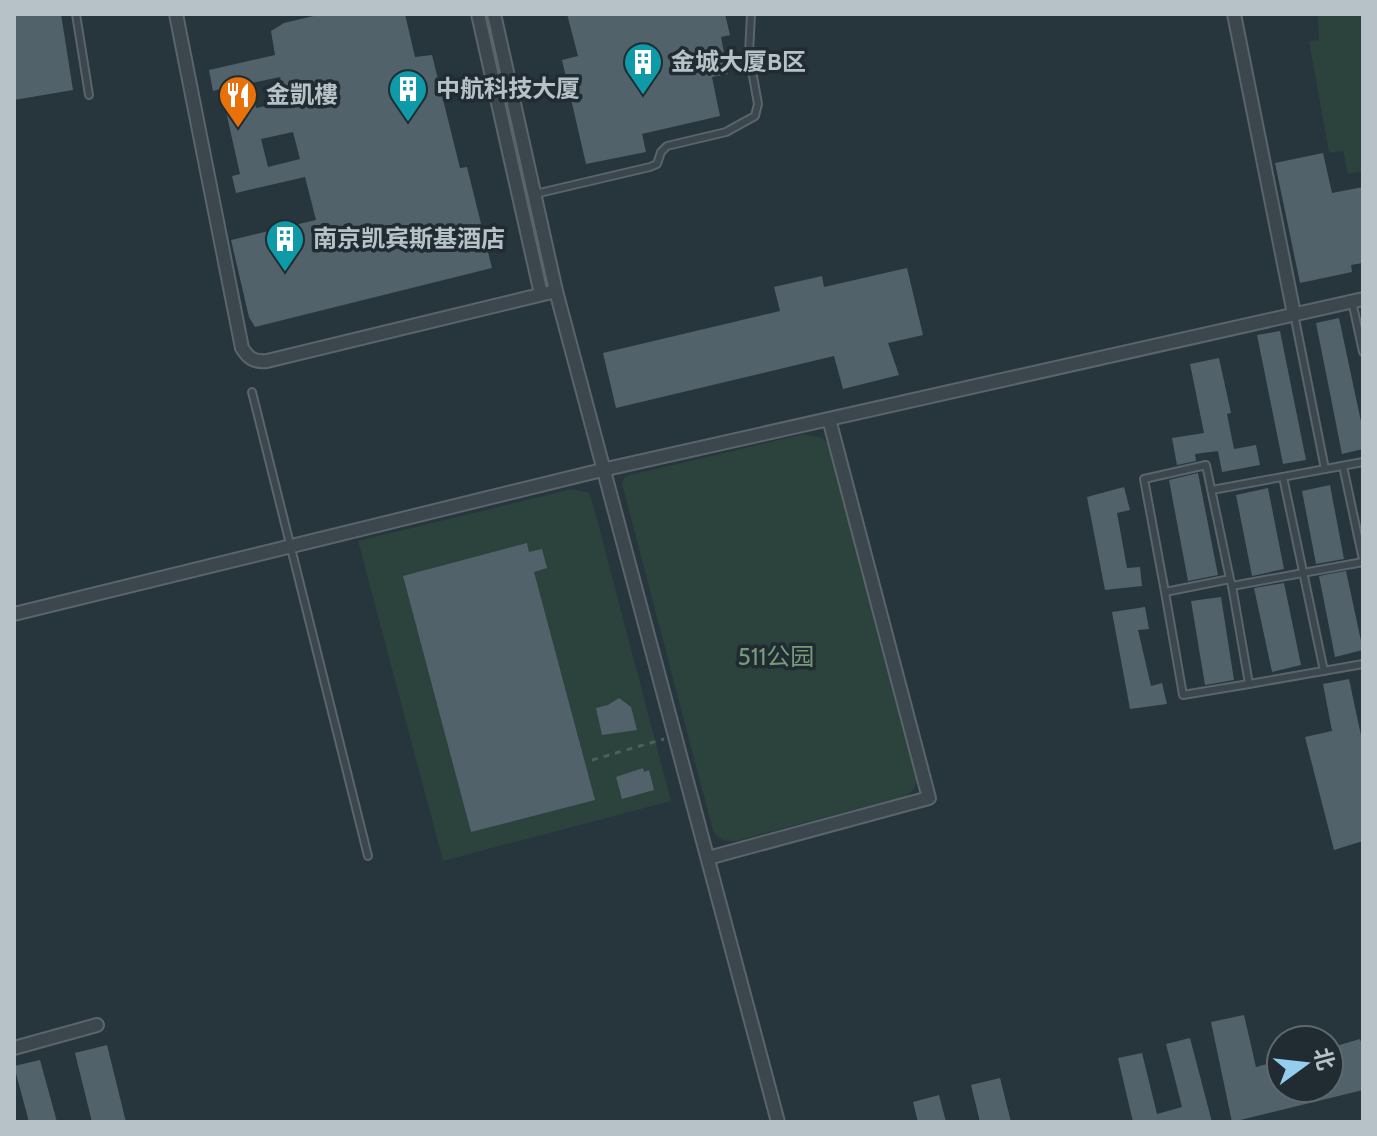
<svg xmlns="http://www.w3.org/2000/svg" width="1377" height="1136" viewBox="0 0 1377 1136" font-family="Cabin,'Noto Sans SC',sans-serif">
  <rect width="100%" height="100%" fill="#27353d"/>
  <g fill="#2c423d">
    <path d="M 1318,14 L 1363,14 L 1363,171 L 1348,174 L 1343,151 L 1329,153 L 1309,41 L 1319,40 Z"/>
    <path d="M 804,434 L 822,438 L 828,444 L 917,781 L 914,789 L 906,796 L 736,841 C 724,841 720,841 713,831 L 622,484 L 624,478 L 630,475 Z"/>
    <path d="M 572,489 L 589,493 L 593,504 L 671,801 L 443,861 L 358,541 Z"/>
  </g>
  <g fill="#52626a" fill-rule="evenodd">
    <path d="M 14,14 L 61,14 L 73,90 L 14,100 Z"/>
    <path d="M 322,14 L 405,14 L 415,57 L 432,55 L 460,168 L 467,167 L 492,268 L 255,327 L 249,317 L 231,240 L 316,220 L 305,177 L 236,193 L 232,176 L 240,174 L 221,89 L 213,91 L 209,70 L 275,55 L 271,31 L 284,23 ZM 280,77 L 285,102 L 256,108 L 251,83 ZM 293,132 L 300,159 L 268,167 L 261,139 Z"/>
    <path d="M 567,14 L 725,14 L 730,35 L 721,37 L 728,74 L 712,77 L 720,116 L 642,134 L 646,152 L 586,164 L 562,60 L 578,56 Z"/>
    <path d="M 1323,153 L 1332,193 L 1363,187 L 1363,263 L 1351,265 L 1352,272 L 1300,283 L 1275,163 Z"/>
    <path d="M 907,268 L 923,335 L 888,343 L 899,375 L 843,389 L 834,356 L 616,408 L 603,353 L 780,311 L 774,287 L 822,276 L 824,287 Z"/>
    <path d="M 1339,318 L 1363,431 L 1363,449 L 1342,454 L 1316,323 Z"/>
    <path d="M 1280,331 L 1306,460 L 1283,464 L 1257,335 Z"/>
    <path d="M 1219,358 L 1231,413 L 1227,414 L 1234,449 L 1256,445 L 1260,465 L 1222,472 L 1218,451 L 1195,454 L 1196,461 L 1177,465 L 1172,438 L 1204,433 L 1190,364 Z"/>
    <path d="M 1198,473 L 1218,575 L 1188,581 L 1169,480 Z"/>
    <path d="M 1330,485 L 1344,559 L 1316,564 L 1302,491 Z"/>
    <path d="M 1124,487 L 1130,510 L 1117,513 L 1127,568 L 1140,567 L 1142,586 L 1105,590 L 1087,497 Z"/>
    <path d="M 1268,488 L 1284,569 L 1252,576 L 1236,495 Z"/>
    <path d="M 527,543 L 529,552 L 542,549 L 547,568 L 534,572 L 595,800 L 471,832 L 403,576 Z"/>
    <path d="M 1346,571 L 1363,650 L 1335,657 L 1319,576 Z"/>
    <path d="M 1284,583 L 1301,665 L 1272,672 L 1254,588 Z"/>
    <path d="M 1221,597 L 1234,680 L 1205,685 L 1191,601 Z"/>
    <path d="M 1145,607 L 1149,629 L 1138,630 L 1151,686 L 1162,683 L 1167,704 L 1130,709 L 1112,612 Z"/>
    <path d="M 1349,679 L 1363,745 L 1363,841 L 1334,850 L 1305,737 L 1332,731 L 1323,684 Z"/>
    <path d="M 619,698 L 631,707 L 637,730 L 602,735 L 596,708 L 608,705 Z"/>
    <path d="M 643,768 L 644,772 L 649,770 L 654,790 L 622,799 L 616,777 Z"/>
    <path d="M 1244,1015 L 1256,1067 L 1281,1060 L 1281,1088 L 1329,1088 L 1329,1048 L 1360,1039 L 1363,1049 L 1363,1090 L 1232,1122 L 1211,1022 Z"/>
    <path d="M 1190,1038 L 1212,1122 L 1133,1122 L 1118,1058 L 1142,1053 L 1157,1114 L 1182,1107 L 1166,1044 Z"/>
    <path d="M 107,1045 L 126,1122 L 92,1122 L 75,1053 Z"/>
    <path d="M 40,1060 L 57,1122 L 29,1122 L 14,1066 Z"/>
    <path d="M 1000,1078 L 1011,1122 L 980,1122 L 971,1085 Z"/>
    <path d="M 939,1095 L 946,1122 L 918,1122 L 913,1102 Z"/>
  </g>
  <g fill="none" stroke-linecap="round" stroke-linejoin="round">
    <g stroke="#59646b" stroke-width="10">
      <g id="service">
        <path d="M 76,14 L 89,95"/>
        <path d="M 535,194 L 650,167 L 657,164 L 661,152 L 667,146 L 726,132 L 755,116 L 758,104 L 749,54 L 751,14"/>
        <path d="M 1352,301 L 1363,352"/>
        <path d="M 1294,314 L 1325,469"/>
        <path d="M 252,392 L 368,856"/>
        <path d="M 1343,466 L 1363,560"/>
        <path d="M 1283,477 L 1324,671"/>
        <path d="M 1212,490 L 1363,462"/>
        <path d="M 1230,579 L 1165,592 L 1144,479 L 1206,465 L 1230,579 L 1232,586 L 1363,562"/>
        <path d="M 1232,586 L 1249,684 L 1363,664"/>
        <path d="M 1165,592 L 1183,695 L 1249,684"/>
      </g>
    </g>
    <g stroke="#59646b" stroke-width="16">
      <g id="minor">
        <path d="M 176,14 L 242,348 C 249,359 254,362 267,361 L 556,291"/>
        <path d="M 478,14 L 541,294"/>
        <path d="M 494,14 L 556,291 L 778,1122"/>
        <path d="M 1234,14 L 1294,314"/>
        <path d="M 14,614 L 602,470 L 1363,299"/>
        <path d="M 708,858 L 929,798 L 829,419"/>
        <path d="M 14,1048 L 97,1025"/>
      </g>
    </g>
    <path stroke="#4b5f5b" stroke-width="3" stroke-dasharray="6 6" stroke-linecap="butt" d="M 592,760 L 664,739"/>
    <use href="#service" stroke="#3b474d" stroke-width="6"/>
    <use href="#minor" stroke="#3b474d" stroke-width="12"/>
  </g>
  <defs>
    <g id="building-pin" transform="scale(2)"><path d="M0 17L-7.5 6A9.5 9.5 0 1 1 7.5 6Z" fill="#0f9aa8" stroke="#202c32"/><path d="M-4-6H4V6H1V3H-1V6H-4ZM-2.5-4.3h1.7v1.8h-1.7ZM.8-4.3h1.7v1.8H.8ZM-2.5-1h1.7V.8h-1.7ZM.8-1h1.7V.8H.8Z" fill="#fff"/></g>
    <g id="restaurant-pin" transform="scale(2)"><path d="M0 17L-7.5 6A9.5 9.5 0 1 1 7.5 6Z" fill="#e8710a" stroke="#202c32"/><path d="M-5-6h1v4h1v-4h1v4h1v-4h1v5L-1.5 .5V6h-2V.5L-5-1ZM5-6V6H3V1.5H1.5Q1.5-4 5-6Z" fill="#fff"/></g>
  </defs>
  <g fill-rule="evenodd">
    <use href="#building-pin" x="643" y="62"/>
    <use href="#building-pin" x="408" y="89"/>
    <use href="#restaurant-pin" x="238" y="95"/>
    <use href="#building-pin" x="285" y="239"/>
  </g>
  <g text-anchor="middle" stroke-width="7" stroke-linejoin="round" paint-order="stroke">
    <g font-size="24" font-weight="bold" fill="#b7c1c8" stroke="#202c32" text-anchor="start">
      <text x="671" y="70">金城大厦B区</text>
      <text x="436" y="97">中航科技大厦</text>
      <text x="266" y="103">金凱樓</text>
      <text x="313" y="247">南京凯宾斯基酒店</text>
    </g>
    <g font-size="24" fill="#779b77" stroke="#202c32">
      <text x="776" y="665">511公园</text>
    </g>
  </g>
  <rect width="1377" height="1136" fill="none" stroke="#b7c1c8" stroke-width="32"/>
  <g transform="translate(1305 1064) rotate(75)"><circle r="38" fill="#202c32" stroke="#5c686e" stroke-width="2"/>
  <path d="M0-6L14 30L0 20L-14 30Z" fill="#95cdee"/>
  <text y="-12" font-size="22" font-weight="bold" text-anchor="middle" fill="#b7c1c8">北</text>
  </g>
</svg>
